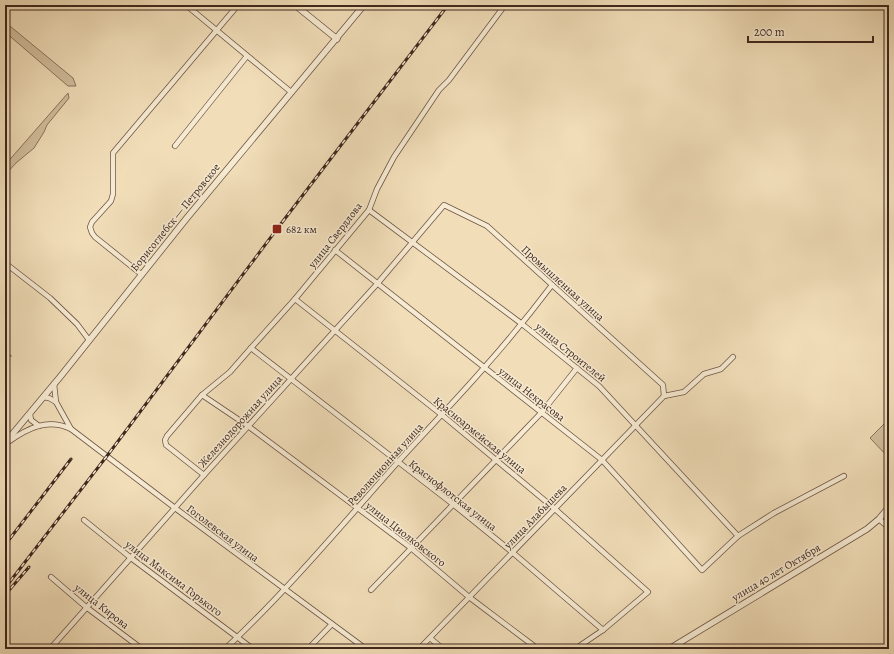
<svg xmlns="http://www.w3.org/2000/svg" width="894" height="654" viewBox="0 0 894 654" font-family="Alegreya,serif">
  <rect width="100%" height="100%" fill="#f1deb9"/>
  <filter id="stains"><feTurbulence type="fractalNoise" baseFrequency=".005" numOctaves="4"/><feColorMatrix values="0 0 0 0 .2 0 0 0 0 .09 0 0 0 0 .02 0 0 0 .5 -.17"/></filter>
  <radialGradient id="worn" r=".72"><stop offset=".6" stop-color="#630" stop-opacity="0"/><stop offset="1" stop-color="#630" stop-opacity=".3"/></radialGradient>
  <g fill="#d3bf9e" stroke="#89735e">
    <path d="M 5,22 L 73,78 L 76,86 L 68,86 L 5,32 Z"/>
    <path d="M 68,93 L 69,98 L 47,125 L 44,132 L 34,148 L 16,163 L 5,175 L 5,165 Z"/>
    <path d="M 889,419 L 889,458 L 870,438 Z"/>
  </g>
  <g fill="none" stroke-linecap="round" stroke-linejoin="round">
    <path stroke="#85705b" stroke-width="1.5" d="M 5,351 L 11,356"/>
    <g stroke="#6c5544" stroke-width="6">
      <g id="minor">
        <path d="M 186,5 L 291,92"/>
        <path d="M 175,146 L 247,56"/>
        <path d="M 369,210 L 522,324 L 599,386 L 738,536"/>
        <path d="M 335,250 L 602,460 L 702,570 L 738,536 L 774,513 L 844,476"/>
        <path d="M 5,263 L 50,298 L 77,324 L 89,340"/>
        <path d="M 141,274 L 95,237 L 92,233 L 90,227 L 92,222 L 111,201 L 113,194 L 113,153 L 238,5"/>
        <path d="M 295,299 L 442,415 L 555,509 L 648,592 L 603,630 L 575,649"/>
        <path d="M 251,348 L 454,505 L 512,552 L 603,630"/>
        <path d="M 54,384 L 56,402 L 71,429"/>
        <path d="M 202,395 L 248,426 L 411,548 L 469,597 L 538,649"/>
        <path d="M 43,397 L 49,398 L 56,402"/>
        <path d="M 30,414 L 31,420 L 39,426"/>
        <path d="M 8,442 C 28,428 47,418 71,429 L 175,508 L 366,649"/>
        <path d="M 204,475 L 166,445 L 165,440 L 167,436 L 202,395 L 230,372 L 251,348 L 295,299 L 369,210 L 377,189 L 394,157 L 439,90 L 449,80 L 505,5"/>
        <path d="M 879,519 L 889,528"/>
        <path d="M 84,520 L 131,558 L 253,649"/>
        <path d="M 51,577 L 86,607 L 142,649"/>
        <path d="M 371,590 L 542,412 L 577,368"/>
        <path d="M 430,638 L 443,649"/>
        <path d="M 50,649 L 204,475 L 377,284 L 444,205 L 487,226 L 663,385 L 664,396"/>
        <path d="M 225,649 C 287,591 341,526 397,463 C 426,431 455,401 483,369 C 507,342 530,314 552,285"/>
        <path d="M 308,649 L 332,624"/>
        <path d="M 419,649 L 664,396 L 684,392 L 704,374 L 721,369 L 733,357"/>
      </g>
    </g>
    <g stroke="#6c5544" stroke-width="7">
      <g id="tertiary">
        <path d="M 295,5 L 337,39"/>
        <path d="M 5,443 L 60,377 L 186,219 L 364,5"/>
        <path d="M 669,649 L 867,529 L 879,519 L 889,507"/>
      </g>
    </g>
    <use href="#minor" stroke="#f6ead2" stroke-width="4.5"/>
    <use href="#tertiary" stroke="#f6ead2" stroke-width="5.5"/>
    <g stroke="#3f271d" stroke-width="3">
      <g id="rail">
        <path d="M 5,545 L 71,459"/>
        <path d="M 5,588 L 110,452 L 277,229 L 448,5"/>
        <path d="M 5,595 L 29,567"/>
      </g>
    </g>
    <use href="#rail" stroke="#f6ead2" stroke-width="1.5" stroke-dasharray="4.5" stroke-linecap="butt"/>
  </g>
  <rect fill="#8f2418" stroke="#f6ead2" stroke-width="1.5" x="272" y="224" width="10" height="10" rx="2"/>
  <g text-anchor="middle" stroke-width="3" stroke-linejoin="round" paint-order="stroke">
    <g font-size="11" fill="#3f271d" stroke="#f6ead2">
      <text transform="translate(175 217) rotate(-51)" y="4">Борисоглебск — Петровское</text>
      <text transform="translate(335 235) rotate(-52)" y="4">улица Свердлова</text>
      <text transform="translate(563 283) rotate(42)" y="4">Промышленная улица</text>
      <text transform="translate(571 352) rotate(39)" y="4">улица Строителей</text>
      <text transform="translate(532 394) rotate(38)" y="4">улица Некрасова</text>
      <text transform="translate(240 421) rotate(-48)" y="4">Железнодорожная улица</text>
      <text transform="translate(480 435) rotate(39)" y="4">Красноармейская улица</text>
      <text transform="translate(385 464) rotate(-48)" y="4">Революционная улица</text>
      <text transform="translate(453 495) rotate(38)" y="4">Краснофлотская улица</text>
      <text transform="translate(535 516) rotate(-46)" y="4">улица Алабышева</text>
      <text transform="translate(223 533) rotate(37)" y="4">Гоголевская улица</text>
      <text transform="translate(406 534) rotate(38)" y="4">улица Циолковского</text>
      <text transform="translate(776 572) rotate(-31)" y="4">улица 40 лет Октября</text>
      <text transform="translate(174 578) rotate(37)" y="4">улица Максима Горького</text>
      <text transform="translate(102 606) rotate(38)" y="4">улица Кирова</text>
    </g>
    <g font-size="11" fill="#3f271d" stroke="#f6ead2" text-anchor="start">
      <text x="286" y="233">682 км</text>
    </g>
  </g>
  <rect width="894" height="654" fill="none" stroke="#f1deb9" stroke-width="20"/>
  <rect x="6" y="6" width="882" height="642" fill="none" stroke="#3f271d" stroke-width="2"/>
  <rect x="10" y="10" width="874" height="634" fill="none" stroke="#3f271d"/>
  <path d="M748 36v6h125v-6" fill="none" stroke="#3f271d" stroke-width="2"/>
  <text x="754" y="36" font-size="12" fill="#3f271d" stroke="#f6ead2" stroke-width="3" paint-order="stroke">200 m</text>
  <rect width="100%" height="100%" filter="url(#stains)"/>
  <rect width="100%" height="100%" fill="url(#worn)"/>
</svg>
